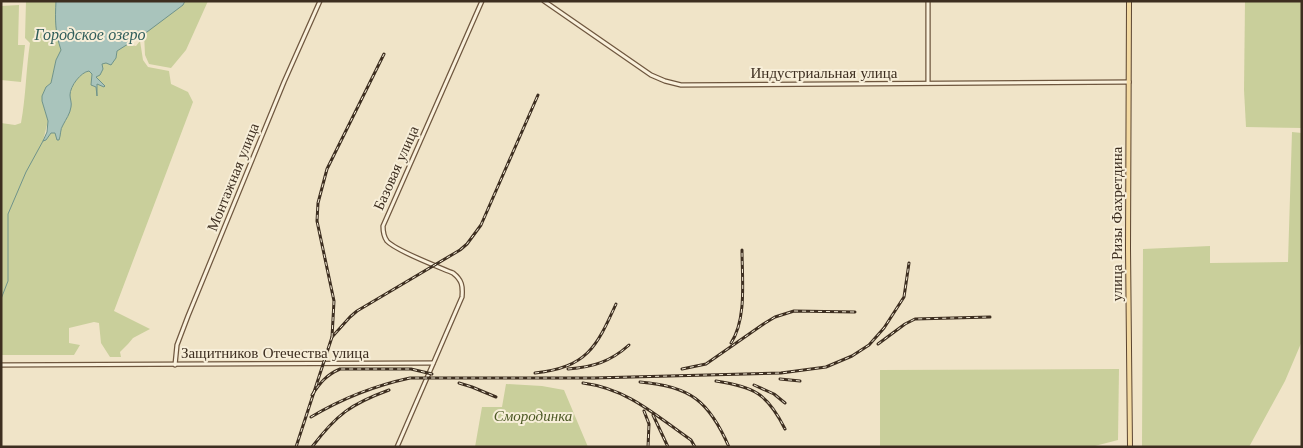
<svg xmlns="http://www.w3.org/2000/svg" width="1303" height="448" viewBox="0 0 1303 448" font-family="'Libre Baskerville',serif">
  <rect width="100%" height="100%" fill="#f0e4c8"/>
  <g fill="#c9cf9b">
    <path d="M 26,1 L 56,1 C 55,19 55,34 62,50 L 56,60 L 51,83 L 46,87 L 42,96 L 42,101 L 48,121 L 43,141 L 46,140 L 50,133 L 55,133 L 59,140 C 61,135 60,129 63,125 C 66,119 70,114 71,106 C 72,103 70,99 70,95 C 70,86 81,72 89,71 L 92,74 L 91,85 L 96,87 L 96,95 L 97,83 L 104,87 L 96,76 L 102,64 L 116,58 L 117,51 L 125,44 L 136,46 L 140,41 L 143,60 L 148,67 L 169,71 L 171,84 L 188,92 L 193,102 L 114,311 L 150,329 L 133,338 L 128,344 L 120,352 L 121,357 L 110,357 L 101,343 L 99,323 L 94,322 L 69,328 L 69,343 L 80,345 L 74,355 L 1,355 L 1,123 L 15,125 L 21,123 C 26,96 26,69 30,43 L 25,38 Z"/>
    <path d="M 185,1 L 208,1 L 186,50 L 171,68 L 149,64 L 145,55 L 144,33 L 183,5 Z"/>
    <path d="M 1245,1 L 1302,1 L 1302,128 L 1246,127 L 1244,90 Z"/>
    <path d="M 19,5 L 18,45 L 25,45 L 21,82 L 1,80 L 1,6 Z"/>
    <path d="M 1292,132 L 1302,133 L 1302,341 L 1285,381 L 1249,447 L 1142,447 L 1143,249 L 1210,246 L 1210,263 L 1288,262 Z"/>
    <path d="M 1119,369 L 1118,440 L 1091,447 L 880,447 L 880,370 Z"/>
    <path d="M 506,384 L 542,386 L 564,390 L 588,447 L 475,447 L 482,407 L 502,407 Z"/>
  </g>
  <path fill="#a9c4bc" stroke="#6f938a" d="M 56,1 L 185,1 L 183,5 L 147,32 L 117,51 L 116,58 L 111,65 L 106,63 L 102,64 L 103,69 L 100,75 L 96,77 L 105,86 L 104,87 L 97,84 L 97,96 L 96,87 L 91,85 L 92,74 L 89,71 C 81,72 70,86 70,95 C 70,99 72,103 71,107 C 70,114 66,119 63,125 C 60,129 61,135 59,140 L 57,140 L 55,133 L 51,133 L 46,140 L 43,141 L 47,132 L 48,121 L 42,101 L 42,96 L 46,87 L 51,83 L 56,60 L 61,50 C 55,32 55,20 56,1 Z"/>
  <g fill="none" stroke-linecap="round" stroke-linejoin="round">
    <path stroke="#6f938a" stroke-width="1" d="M 1,299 L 8,281 L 8,214 L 26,172 L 43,141"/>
    <g stroke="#6f573f" stroke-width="5.5">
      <g id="secondary">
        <path d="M 544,1 L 651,75 L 665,81 L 681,85 L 1129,82"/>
        <path d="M 928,83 L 928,1"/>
        <path d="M 1,365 L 433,363"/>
        <path d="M 175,365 L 177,345 L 188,316 L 284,82 L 320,1"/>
        <path d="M 397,447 L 462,297 C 463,286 462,280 453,273 C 439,267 396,251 387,241 C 384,237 383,231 383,226 L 482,1"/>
      </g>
    </g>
    <g stroke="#5b4430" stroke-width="6">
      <path id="primary" d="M 1129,1 L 1128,248 L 1130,447"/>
    </g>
    <use href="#secondary" stroke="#faf1dc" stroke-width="3"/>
    <use href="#primary" stroke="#f3d9a0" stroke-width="4"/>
    <g stroke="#3d2e20" stroke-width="3">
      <g id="rail">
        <path d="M 332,337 L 334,301 L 317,221 L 318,203 L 327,169 L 384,54"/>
        <path d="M 731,343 C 747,319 742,278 742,250"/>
        <path d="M 878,344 L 905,324 L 915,319 L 990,317"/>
        <path d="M 568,369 C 593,367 610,362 629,345"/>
        <path d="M 682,369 L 706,364 L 765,323 L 775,317 L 794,311 L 855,312"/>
        <path d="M 535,373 C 587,367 596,348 616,304"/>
        <path d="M 780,379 L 800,381"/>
        <path d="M 716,381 C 754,387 767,393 785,429"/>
        <path d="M 640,382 C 690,386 709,401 729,447"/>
        <path d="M 459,383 L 472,387 L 496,397"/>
        <path d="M 583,383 C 628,389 655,415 691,440 L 695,447"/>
        <path d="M 754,385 L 774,394 L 785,403"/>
        <path d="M 312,395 C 320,383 326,375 340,369 L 411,369 L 432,374"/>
        <path d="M 644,411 L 649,424 L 648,447"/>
        <path d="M 653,415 L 668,447"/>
        <path d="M 311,417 C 343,398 373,386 410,378 L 594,378 L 781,373 L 826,367 L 852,356 L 869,345 L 884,328 L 904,297 L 909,263"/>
        <path d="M 296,447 L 332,337 L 350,317 L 357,311 L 460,250 L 467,244 L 481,225 L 538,95"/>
        <path d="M 312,447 C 337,414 351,404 389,390"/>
      </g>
    </g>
    <use href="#rail" stroke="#f7eed8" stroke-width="1" stroke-dasharray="4" stroke-linecap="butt"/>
  </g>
  <g text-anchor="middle" stroke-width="4" stroke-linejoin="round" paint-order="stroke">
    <g font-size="15" fill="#3d2e20" stroke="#f7eed8">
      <text x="824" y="78">Индустриальная улица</text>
      <text transform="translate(396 168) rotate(-66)" y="5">Базовая улица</text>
      <text transform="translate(233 177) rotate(-68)" y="5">Монтажная улица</text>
      <text transform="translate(1117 224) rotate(-90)" y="5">улица Ризы Фахретдина</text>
      <text x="275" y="358">Защитников Отечества улица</text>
    </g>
    <g font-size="15" font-style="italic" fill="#4d5a26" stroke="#f7eed8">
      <text x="533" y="421">Смородинка</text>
    </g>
    <g font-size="16" font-style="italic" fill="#2f5d5a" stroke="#f7eed8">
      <text x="90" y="40">Городское озеро</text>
    </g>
  </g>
  <rect width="1303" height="448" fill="none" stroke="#3d2e20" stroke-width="5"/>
</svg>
